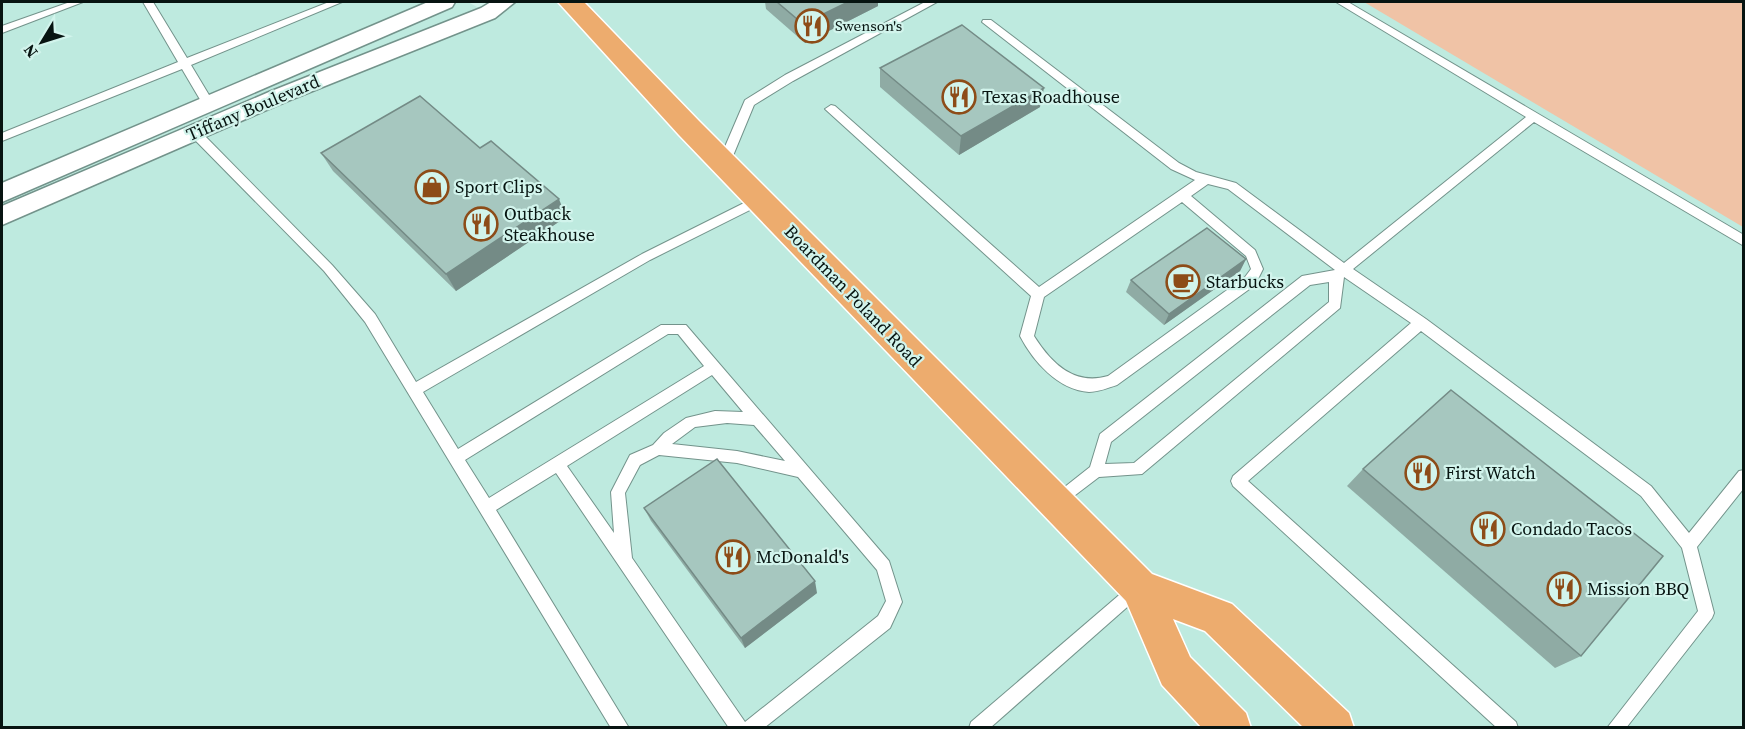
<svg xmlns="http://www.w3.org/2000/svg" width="1745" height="729" viewBox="0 0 1745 729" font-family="'Source Serif 4',serif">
  <rect width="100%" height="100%" fill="#d2f4ec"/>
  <path fill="#beeadf" d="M 2,2 L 468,2 L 488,13 L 505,2 L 1743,2 L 1743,727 L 2,727 Z"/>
  <path fill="#f0c3a6" d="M 1364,2 L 1743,2 L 1743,227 Z"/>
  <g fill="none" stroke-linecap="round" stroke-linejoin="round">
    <g stroke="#73938b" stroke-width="2">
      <g id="service">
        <path d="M 70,2 L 83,2 L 2,33 L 2,26 Z"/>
        <path d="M 143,2 L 153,2 L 187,58 L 329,2 L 342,2 L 191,65 L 215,105 L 213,108 L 205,108 L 182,69 L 2,141 L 2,133 L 178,62 Z"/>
        <path d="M 925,2 L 937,2 L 793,81 L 754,105 L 730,163 L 728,166 L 720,166 L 718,163 L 745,100 L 785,75 Z"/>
        <path d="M 1336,2 L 1348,2 L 1744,235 L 1744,246 L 1534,122 L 1353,269 L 1426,319 L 1651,486 L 1689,533 L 1739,471 L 1744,470 L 1744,488 L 1697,547 L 1714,613 L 1712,618 L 1626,728 L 1607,728 L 1698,611 L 1682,548 L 1641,496 L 1421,331 L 1248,481 L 1516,722 L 1518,728 L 1497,728 L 1233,486 L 1231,481 L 1233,476 L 1411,323 L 1344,277 L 1340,308 L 1142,474 L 1099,477 L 1057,509 L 1052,507 L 1050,502 L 1052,497 L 1090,467 L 1100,434 L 1302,276 L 1335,270 L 1228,189 L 1208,184 L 1191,196 L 1255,250 L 1263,269 L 1255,285 L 1117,385 C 1108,388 1098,392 1089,392 C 1058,390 1033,361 1020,336 L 1031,296 L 825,109 L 831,105 L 835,106 L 1039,287 L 1195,180 L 1171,169 L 982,22 L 983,20 L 991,20 L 1179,163 L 1196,172 L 1236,183 L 1344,263 L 1526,117 ZM 1182,202 L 1246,256 L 1251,269 L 1245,277 L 1108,376 C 1074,386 1051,363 1034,336 L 1044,297 ZM 1329,282 L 1329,302 L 1134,463 L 1105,464 L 1111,442 L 1310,285 Z"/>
        <path d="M 195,129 L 199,130 L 332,265 L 375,314 L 416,382 L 642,254 L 756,197 L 764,197 L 766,200 L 764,203 L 650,260 L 423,392 L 458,449 L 661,325 L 686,325 L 889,561 L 902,602 L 890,628 L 764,728 L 729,728 L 556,473 L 496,510 L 629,728 L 611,728 L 365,322 L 324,271 L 191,136 L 191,130 ZM 668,334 L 678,334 L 704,366 L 489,498 L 465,460 ZM 712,375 L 743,412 L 715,411 L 686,418 L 664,433 L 653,445 L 630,455 L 611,492 L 614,533 L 567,466 ZM 727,423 L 754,425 L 785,461 L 737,451 L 672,444 L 695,427 ZM 659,455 L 737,463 L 798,477 L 877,570 L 886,601 L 878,616 L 745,722 L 632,558 L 625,493 L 640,465 Z"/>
        <path d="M 1137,581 L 1142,584 L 1145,589 L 1142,594 L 990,728 L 969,728 L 971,722 L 1132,584 Z"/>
      </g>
    </g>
    <g stroke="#73938b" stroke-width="3">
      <g id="minor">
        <path d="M 428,2 L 455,2 L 452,7 L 2,202 L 2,183 Z"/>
        <path d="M 491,2 L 515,2 L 495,18 L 285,102 L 2,225 L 2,206 L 269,92 L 481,8 Z"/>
      </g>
    </g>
    <g stroke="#fff" stroke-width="3">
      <path id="primary" d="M 558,2 L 584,2 L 699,121 L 1152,574 L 1232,604 L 1349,713 L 1354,728 L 1304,728 L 1205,631 L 1173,619 L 1190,657 L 1246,713 L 1251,728 L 1202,728 L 1162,685 L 1126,601 L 679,135 Z"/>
    </g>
    <use href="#service" fill="#fff" fill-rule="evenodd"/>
    <use href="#minor" fill="#fff" fill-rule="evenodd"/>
    <use href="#primary" fill="#edac6e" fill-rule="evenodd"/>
  </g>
  <g fill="#8faba4">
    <path d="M 765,2 L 878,2 L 878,6 L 805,43 L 766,9 Z"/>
    <path d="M 880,68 L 1040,107 L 959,155 L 880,87 Z"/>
    <path d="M 480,148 L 566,217 L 456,291 L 333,171 L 321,153 Z"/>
    <path d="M 1246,259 L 1240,271 L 1164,325 L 1126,292 L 1131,280 Z"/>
    <path d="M 1363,469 L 1581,656 L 1555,668 L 1347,486 Z"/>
    <path d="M 644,508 L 817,593 L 745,648 L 651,521 Z"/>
  </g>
  <g fill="#748b86">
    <path d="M 848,2 L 878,2 L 878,6 L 805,43 L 803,24 Z"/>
    <path d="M 1044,88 L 1040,107 L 959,155 L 961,136 Z"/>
    <path d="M 559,199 L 566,217 L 456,291 L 446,274 Z"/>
    <path d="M 1246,259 L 1240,271 L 1164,325 L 1169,314 Z"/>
    <path d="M 815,581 L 817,593 L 745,648 L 741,638 Z"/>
  </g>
  <g fill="#a6c7bf" stroke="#748b86" stroke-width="1.5">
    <path d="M 777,2 L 848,2 L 803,24 Z"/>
    <path d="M 962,25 L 1044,88 L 961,136 L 880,68 Z"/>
    <path d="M 420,96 L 480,148 L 491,141 L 559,199 L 446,274 L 321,153 Z"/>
    <path d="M 1207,228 L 1246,259 L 1169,314 L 1131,280 Z"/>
    <path d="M 1451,390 L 1663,556 L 1581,656 L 1363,469 Z"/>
    <path d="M 717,459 L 815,581 L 741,638 L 644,508 Z"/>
  </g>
  <defs>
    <g id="restaurant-ring" transform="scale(1.725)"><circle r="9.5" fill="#d2f4ec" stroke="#8d4c18" stroke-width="1.5"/><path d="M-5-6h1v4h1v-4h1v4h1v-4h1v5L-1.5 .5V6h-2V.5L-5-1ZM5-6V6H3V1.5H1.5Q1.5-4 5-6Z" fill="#8d4c18"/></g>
    <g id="shop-ring" transform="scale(1.725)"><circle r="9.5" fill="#d2f4ec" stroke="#8d4c18" stroke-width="1.5"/><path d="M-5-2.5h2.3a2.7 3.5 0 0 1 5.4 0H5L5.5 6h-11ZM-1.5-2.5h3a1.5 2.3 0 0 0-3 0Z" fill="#8d4c18"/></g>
    <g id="cafe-ring" transform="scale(1.725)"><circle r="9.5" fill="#d2f4ec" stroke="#8d4c18" stroke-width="1.5"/><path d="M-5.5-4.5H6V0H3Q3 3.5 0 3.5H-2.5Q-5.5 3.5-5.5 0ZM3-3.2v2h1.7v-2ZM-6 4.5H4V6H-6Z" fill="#8d4c18"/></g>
  </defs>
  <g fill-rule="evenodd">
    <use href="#restaurant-ring" x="812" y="26"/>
    <use href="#restaurant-ring" x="959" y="97"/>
    <use href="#shop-ring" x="432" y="187"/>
    <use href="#restaurant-ring" x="481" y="224"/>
    <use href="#cafe-ring" x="1183" y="282"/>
    <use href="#restaurant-ring" x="1422" y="473"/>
    <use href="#restaurant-ring" x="1488" y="529"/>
    <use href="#restaurant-ring" x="733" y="557"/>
    <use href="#restaurant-ring" x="1564" y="589"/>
  </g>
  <g text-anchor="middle" stroke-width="4.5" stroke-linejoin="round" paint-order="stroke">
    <g font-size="15" fill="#071411" stroke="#d2f4ec" text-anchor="start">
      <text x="835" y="31">Swenson's</text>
    </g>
    <g font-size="18" fill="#071411" stroke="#d2f4ec" text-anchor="start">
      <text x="982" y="103">Texas Roadhouse</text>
      <text x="455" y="193">Sport Clips</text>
      <text x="504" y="220">Outback<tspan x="504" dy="21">Steakhouse</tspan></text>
      <text x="1206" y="288">Starbucks</text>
      <text x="1445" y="479">First Watch</text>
      <text x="1511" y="535">Condado Tacos</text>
      <text x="756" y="563">McDonald's</text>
      <text x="1587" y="595">Mission BBQ</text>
    </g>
    <g font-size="18" fill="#071411" stroke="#d2f4ec">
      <text transform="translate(253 108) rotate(-23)" y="6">Tiffany Boulevard</text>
      <text transform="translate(853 296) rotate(46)" y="6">Boardman Poland Road</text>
    </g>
  </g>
  <rect width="1745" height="729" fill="none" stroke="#071411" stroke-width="6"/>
  <g transform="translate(42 42) rotate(232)" stroke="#d2f4ec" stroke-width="4.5" paint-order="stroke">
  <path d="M0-4.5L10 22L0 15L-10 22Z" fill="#071411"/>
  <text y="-9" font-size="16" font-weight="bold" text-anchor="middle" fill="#071411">N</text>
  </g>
</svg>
